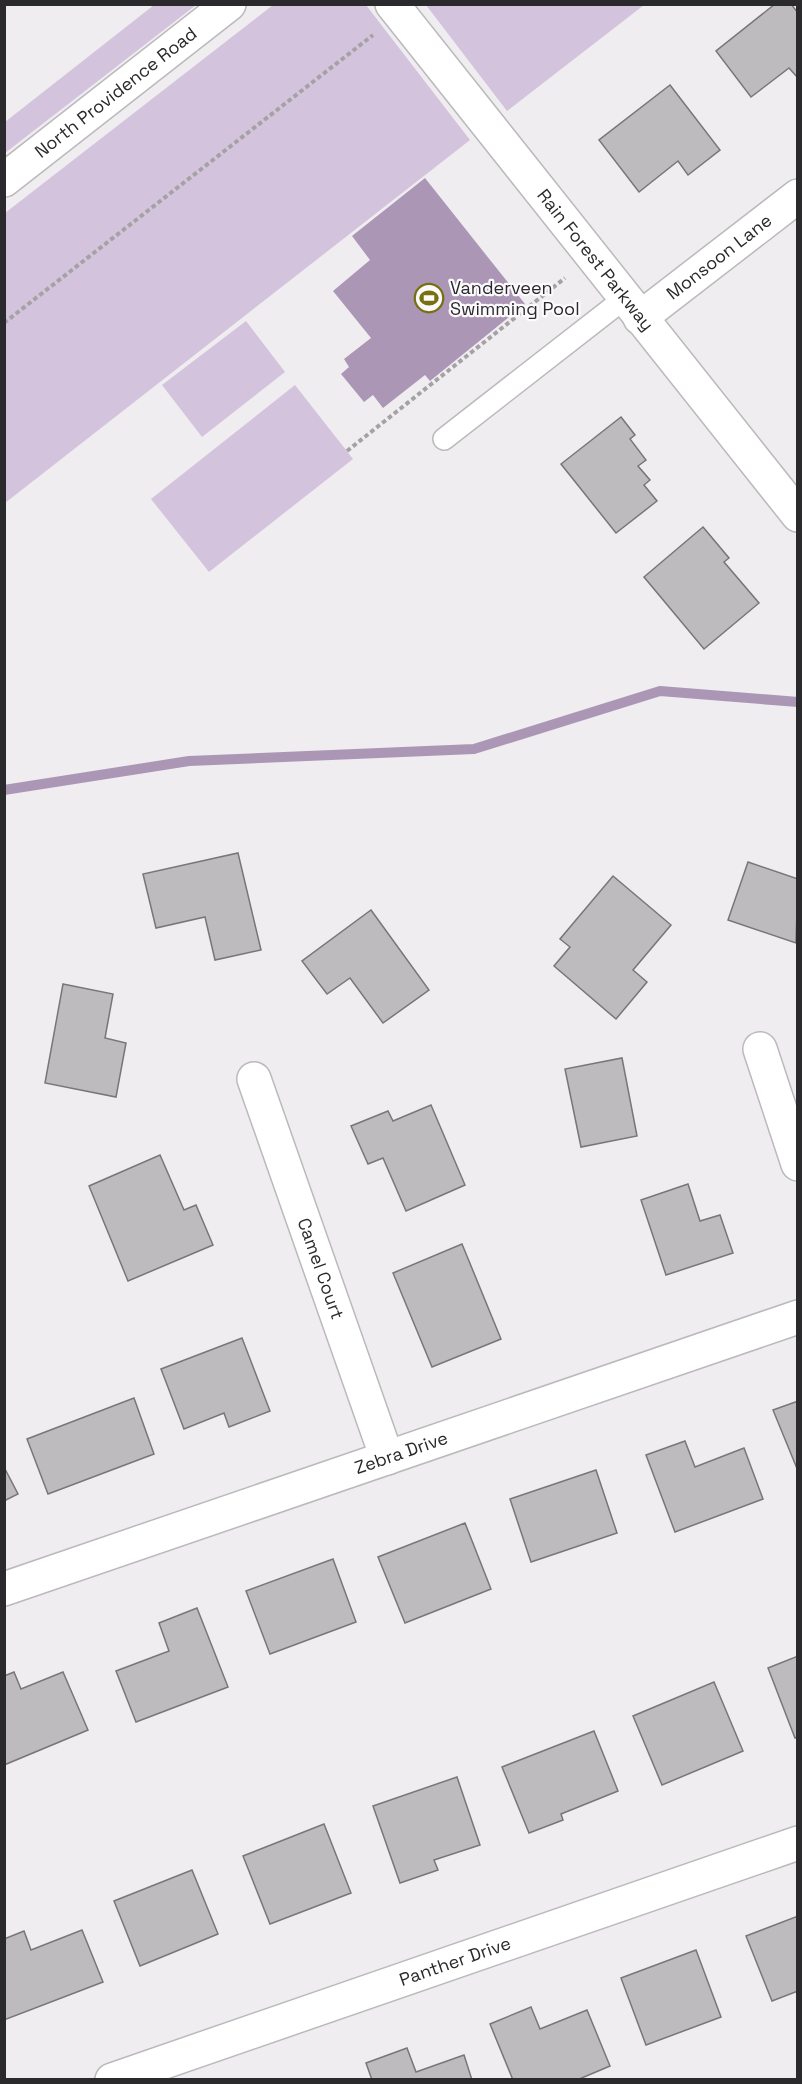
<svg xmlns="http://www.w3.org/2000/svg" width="802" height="2084" viewBox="0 0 802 2084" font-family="'Space Grotesk',sans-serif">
  <rect width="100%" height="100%" fill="#efedef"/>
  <g fill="#d4c3dc">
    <path d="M 154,5 L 196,5 L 5,153 L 5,122 Z"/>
    <path d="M 273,5 L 366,5 L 470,140 L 5,503 L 5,213 Z"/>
    <path d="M 426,5 L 644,5 L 507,111 Z"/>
    <path d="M 246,321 L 285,372 L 202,437 L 162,385 Z"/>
    <path d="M 295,385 L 353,459 L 209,572 L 151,499 Z"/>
  </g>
  <path fill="#ac96b6" d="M 425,178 L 525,304 L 430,381 L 425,375 L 383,408 L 373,395 L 364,402 L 341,374 L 349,367 L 344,359 L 371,338 L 333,291 L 370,260 L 352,236 Z"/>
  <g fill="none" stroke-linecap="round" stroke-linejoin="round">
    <path stroke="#ac96b6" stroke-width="10" d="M 4,790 L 189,761 L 474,749 L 660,691 L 798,702"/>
  </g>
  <g fill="#bdbbbe" stroke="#787679" stroke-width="1.5">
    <path d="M 775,4 L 791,4 L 798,13 L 798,78 L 789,68 L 751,97 L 716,51 Z"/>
    <path d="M 670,85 L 720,150 L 688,175 L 678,161 L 639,192 L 599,140 Z"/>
    <path d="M 621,417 L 635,435 L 630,439 L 646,460 L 638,466 L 650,480 L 644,485 L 657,501 L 616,533 L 561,464 Z"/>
    <path d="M 703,527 L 729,558 L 724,562 L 759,603 L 704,649 L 644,577 Z"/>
    <path d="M 238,853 L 261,950 L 215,960 L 205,917 L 156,928 L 143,874 Z"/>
    <path d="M 748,862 L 798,879 L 796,943 L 728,920 Z"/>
    <path d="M 613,876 L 671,925 L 633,970 L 647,982 L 616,1019 L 554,966 L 570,947 L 560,939 Z"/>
    <path d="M 371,910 L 429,990 L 383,1023 L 350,978 L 327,994 L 302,961 Z"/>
    <path d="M 63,984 L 113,994 L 105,1038 L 126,1043 L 116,1097 L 45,1083 Z"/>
    <path d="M 622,1058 L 637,1136 L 581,1147 L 565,1069 Z"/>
    <path d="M 431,1105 L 465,1185 L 406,1211 L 383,1158 L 368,1164 L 351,1126 L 388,1111 L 393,1121 Z"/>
    <path d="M 160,1155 L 184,1210 L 196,1205 L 213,1245 L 128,1281 L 89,1186 Z"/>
    <path d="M 688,1184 L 700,1221 L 720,1215 L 733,1253 L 666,1275 L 641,1200 Z"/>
    <path d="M 462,1244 L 501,1339 L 432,1367 L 393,1273 Z"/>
    <path d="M 242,1338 L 270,1411 L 229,1427 L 224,1413 L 184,1429 L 161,1369 Z"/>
    <path d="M 134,1398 L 154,1454 L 48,1494 L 27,1439 Z"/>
    <path d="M 798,1401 L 798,1471 L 773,1410 Z"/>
    <path d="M 685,1441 L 695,1467 L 744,1448 L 763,1499 L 675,1532 L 646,1455 Z"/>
    <path d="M 4,1467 L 18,1494 L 4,1501 Z"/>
    <path d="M 596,1470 L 617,1533 L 531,1562 L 510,1499 Z"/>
    <path d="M 465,1523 L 491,1589 L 405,1623 L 378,1557 Z"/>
    <path d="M 333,1559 L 356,1622 L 270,1654 L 246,1591 Z"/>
    <path d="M 197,1608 L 228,1687 L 136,1722 L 116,1671 L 169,1651 L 159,1623 Z"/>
    <path d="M 798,1656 L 798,1737 L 795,1738 L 768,1668 Z"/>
    <path d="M 14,1672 L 21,1689 L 63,1672 L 88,1730 L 4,1765 L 4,1676 Z"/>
    <path d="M 714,1682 L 743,1751 L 662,1785 L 633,1716 Z"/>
    <path d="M 594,1731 L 618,1791 L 561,1814 L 563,1820 L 529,1833 L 502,1767 Z"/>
    <path d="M 457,1777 L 480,1845 L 434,1860 L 438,1870 L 400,1883 L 373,1806 Z"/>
    <path d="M 324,1824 L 351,1893 L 270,1924 L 243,1856 Z"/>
    <path d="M 192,1870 L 218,1934 L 140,1966 L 114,1901 Z"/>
    <path d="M 798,1916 L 798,1991 L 772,2001 L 746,1936 Z"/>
    <path d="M 82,1930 L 103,1982 L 4,2020 L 4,1939 L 24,1931 L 31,1950 Z"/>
    <path d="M 696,1950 L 721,2017 L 646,2045 L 621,1978 Z"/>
    <path d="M 531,2007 L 540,2029 L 587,2010 L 610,2066 L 577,2080 L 513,2080 L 490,2024 Z"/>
    <path d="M 407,2048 L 416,2072 L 464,2055 L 472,2080 L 372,2080 L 366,2063 Z"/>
  </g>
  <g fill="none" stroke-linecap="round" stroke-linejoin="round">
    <g stroke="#bbb9bc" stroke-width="24">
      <path id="service" d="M 444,439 L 625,298"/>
    </g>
    <g stroke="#bbb9bc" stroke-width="36">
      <g id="minor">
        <path id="s1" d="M 392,4 L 798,515"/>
        <path id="s2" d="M 640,318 L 798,196"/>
        <path d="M 760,1049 L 798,1164"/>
        <path id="s3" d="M 254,1079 L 387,1458"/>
        <path id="s4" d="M 4,1589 L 798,1317"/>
        <path id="s5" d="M 112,2080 L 798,1843"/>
      </g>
    </g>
    <g stroke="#bbb9bc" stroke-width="36">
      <g id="tertiary">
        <path id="s6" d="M 4,180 L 229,4"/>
      </g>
    </g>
    <g stroke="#a4a2a4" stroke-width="4" stroke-dasharray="4.5 3" stroke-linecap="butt">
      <path d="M 4,323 L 373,35"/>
      <path d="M 347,451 L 565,278"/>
    </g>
    <use href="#service" stroke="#fff" stroke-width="21"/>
    <use href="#minor" stroke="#fff" stroke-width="33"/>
    <use href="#tertiary" stroke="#fff" stroke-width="33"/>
  </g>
  <defs>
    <g id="stadium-ring" transform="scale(1.5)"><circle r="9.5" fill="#fcfafd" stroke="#777010" stroke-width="1.5"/><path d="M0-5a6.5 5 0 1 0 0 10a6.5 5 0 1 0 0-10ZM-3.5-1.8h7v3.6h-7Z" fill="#777010"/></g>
  </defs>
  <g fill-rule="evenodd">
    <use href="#stadium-ring" x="429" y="298"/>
  </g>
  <g text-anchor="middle" stroke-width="4.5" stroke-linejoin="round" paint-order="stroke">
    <g font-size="18" fill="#2a292b" stroke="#fcfafd">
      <text dy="6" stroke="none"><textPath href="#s6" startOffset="142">North Providence Road</textPath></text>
      <text dy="6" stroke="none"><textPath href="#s2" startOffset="100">Monsoon Lane</textPath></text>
      <text dy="6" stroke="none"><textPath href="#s1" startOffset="327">Rain Forest Parkway</textPath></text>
      <text dy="6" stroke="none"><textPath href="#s3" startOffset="201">Camel Court</textPath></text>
      <text dy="6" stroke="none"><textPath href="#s4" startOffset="420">Zebra Drive</textPath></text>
      <text dy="6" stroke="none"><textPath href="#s5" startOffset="363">Panther Drive</textPath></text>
    </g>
    <g font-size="18" fill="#2a292b" stroke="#fcfafd" text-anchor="start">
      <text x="450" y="294">Vanderveen<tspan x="450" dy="21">Swimming Pool</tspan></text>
    </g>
  </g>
  <rect width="802" height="2084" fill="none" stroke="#2a292b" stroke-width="12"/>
</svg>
